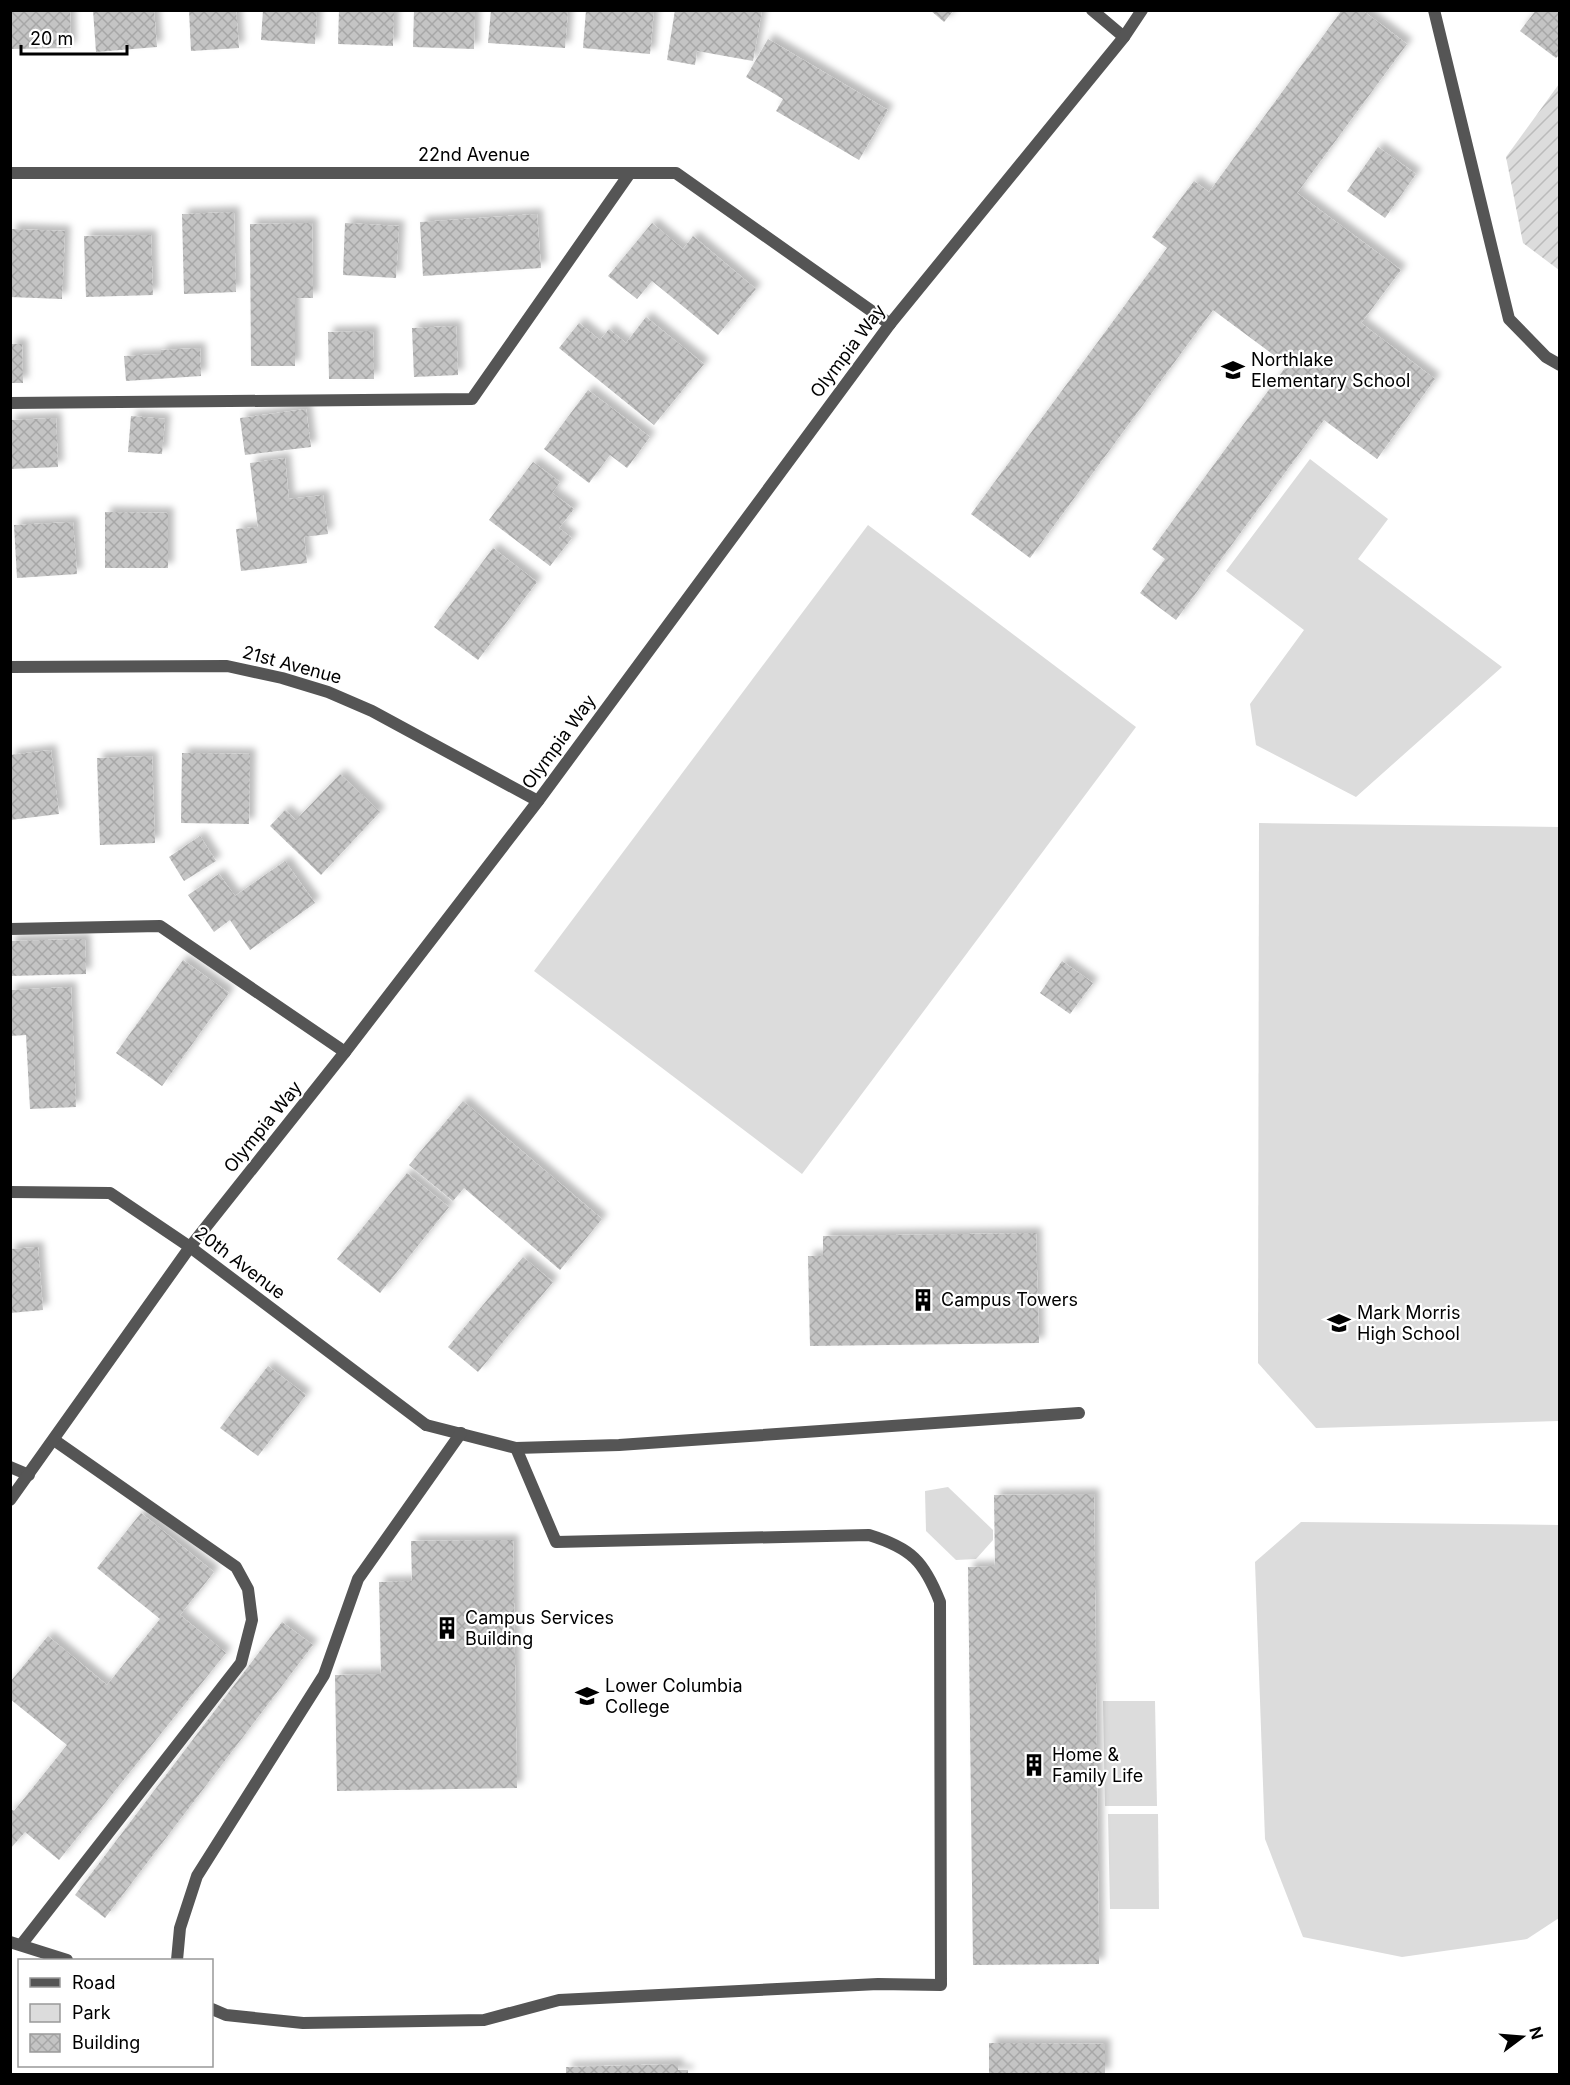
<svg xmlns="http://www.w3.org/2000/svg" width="1570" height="2085" viewBox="0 0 1570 2085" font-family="Inter,sans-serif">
  <defs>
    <pattern id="garden-furrows" width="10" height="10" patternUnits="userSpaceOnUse" patternTransform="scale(1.5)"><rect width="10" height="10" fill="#dcdcdc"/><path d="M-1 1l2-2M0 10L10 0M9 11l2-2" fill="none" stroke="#bbb"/></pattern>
    <pattern id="building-cross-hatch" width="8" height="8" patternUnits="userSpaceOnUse" patternTransform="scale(1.5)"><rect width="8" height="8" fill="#c4c4c4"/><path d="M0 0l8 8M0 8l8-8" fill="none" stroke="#a7a7a7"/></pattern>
    <filter id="shadow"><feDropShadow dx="5.5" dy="-5.5" stdDeviation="3" flood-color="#0004"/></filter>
  </defs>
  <rect width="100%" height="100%" fill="#fff"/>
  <g fill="#dcdcdc">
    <path d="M 1310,459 L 1388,519 L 1358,559 L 1502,667 L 1356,797 L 1256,745 L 1250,704 L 1304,630 L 1226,571 Z"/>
    <path d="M 868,525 L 1136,727 L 802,1174 L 534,971 Z"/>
    <path d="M 1259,823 L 1559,827 L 1559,1421 L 1316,1428 L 1258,1363 Z"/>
    <path d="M 948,1487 L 993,1530 L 993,1540 L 976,1559 L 956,1560 L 926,1531 L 925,1491 Z"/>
    <path d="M 1301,1522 L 1559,1525 L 1559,1918 L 1527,1939 L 1402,1957 L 1303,1937 L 1265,1839 L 1255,1562 Z"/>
    <path d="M 1103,1701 L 1155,1701 L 1157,1806 L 1105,1806 Z"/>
    <path d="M 1108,1814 L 1158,1814 L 1159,1909 L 1110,1909 Z"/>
  </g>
  <path fill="url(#garden-furrows)" d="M 1559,84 L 1559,270 L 1523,243 L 1506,157 Z"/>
  <g fill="url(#building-cross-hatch)" filter="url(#shadow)">
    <path d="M 10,10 L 70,10 L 71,48 L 10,49 Z"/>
    <path d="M 93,10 L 154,10 L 157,47 L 96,52 Z"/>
    <path d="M 189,10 L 236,10 L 239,48 L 191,51 Z"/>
    <path d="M 263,10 L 317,10 L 315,44 L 261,40 Z"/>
    <path d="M 339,10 L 394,10 L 393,46 L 338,44 Z"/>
    <path d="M 414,10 L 475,10 L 474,49 L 413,47 Z"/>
    <path d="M 491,10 L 568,10 L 565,48 L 488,43 Z"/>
    <path d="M 586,10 L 654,10 L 650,54 L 583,48 Z"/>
    <path d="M 675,10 L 762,10 L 753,61 L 697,51 L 695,65 L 667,60 Z"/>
    <path d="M 930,10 L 954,10 L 944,22 Z"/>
    <path d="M 1342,10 L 1362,10 L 1407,44 L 1297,193 L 1401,270 L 1361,323 L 1435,379 L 1377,459 L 1324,420 L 1176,620 L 1140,593 L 1165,559 L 1152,549 L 1287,365 L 1213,310 L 1030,558 L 971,514 L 1167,248 L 1152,237 L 1194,181 L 1209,192 Z"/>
    <path d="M 1536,10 L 1560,10 L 1560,54 L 1556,58 L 1520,31 Z"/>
    <path d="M 768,39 L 888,110 L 859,160 L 776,111 L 783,99 L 746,77 Z"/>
    <path d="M 1378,147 L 1416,174 L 1385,218 L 1347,191 Z"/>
    <path d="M 234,212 L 236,292 L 184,294 L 182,214 Z"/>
    <path d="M 537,214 L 541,268 L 423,276 L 420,222 Z"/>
    <path d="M 312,223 L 313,298 L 295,298 L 295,366 L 251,366 L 250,224 Z"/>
    <path d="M 345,223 L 399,226 L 396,278 L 343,275 Z"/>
    <path d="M 652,223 L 683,249 L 693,236 L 756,289 L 718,335 L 652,281 L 637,299 L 608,276 Z"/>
    <path d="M 11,229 L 65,231 L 62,299 L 10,297 Z"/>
    <path d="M 151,235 L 153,295 L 86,297 L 84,236 Z"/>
    <path d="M 646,317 L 704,364 L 654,425 L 559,348 L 579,323 L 600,340 L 609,329 L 626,343 Z"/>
    <path d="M 456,326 L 458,375 L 414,377 L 412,328 Z"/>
    <path d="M 373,331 L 374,379 L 329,379 L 328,332 Z"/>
    <path d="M 10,344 L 22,344 L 23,383 L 10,383 Z"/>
    <path d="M 200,348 L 201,376 L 126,381 L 124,356 L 161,354 L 161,350 Z"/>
    <path d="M 588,390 L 650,437 L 627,468 L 610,455 L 589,483 L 544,449 Z"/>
    <path d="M 306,409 L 311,447 L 245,455 L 240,418 Z"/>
    <path d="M 131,416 L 165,419 L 162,454 L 128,452 Z"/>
    <path d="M 56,418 L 58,467 L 10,469 L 10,420 Z"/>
    <path d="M 285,458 L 289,499 L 323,495 L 328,534 L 304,537 L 307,563 L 241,571 L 236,529 L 258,527 L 250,463 Z"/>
    <path d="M 533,462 L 560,482 L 552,493 L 574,509 L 559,528 L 572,538 L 550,566 L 489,520 Z"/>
    <path d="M 105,512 L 168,513 L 168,568 L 105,568 Z"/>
    <path d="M 73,522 L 77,574 L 17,578 L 14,525 Z"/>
    <path d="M 493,548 L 537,582 L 478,660 L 434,627 Z"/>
    <path d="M 51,750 L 59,814 L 10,820 L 10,755 Z"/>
    <path d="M 182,753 L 250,754 L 249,824 L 181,823 Z"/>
    <path d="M 152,756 L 155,843 L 100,845 L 97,758 Z"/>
    <path d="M 340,774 L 380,812 L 321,875 L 270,826 L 285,810 L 296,820 Z"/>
    <path d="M 200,836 L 216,861 L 184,881 L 169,857 Z"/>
    <path d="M 285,861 L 315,903 L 250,950 L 230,920 L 214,932 L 188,895 L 219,874 L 235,896 Z"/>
    <path d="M 85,939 L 86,974 L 10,976 L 10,941 Z"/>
    <path d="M 183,960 L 229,993 L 162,1086 L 116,1053 Z"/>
    <path d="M 1062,961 L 1093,983 L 1070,1014 L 1040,993 Z"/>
    <path d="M 71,987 L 76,1107 L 30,1109 L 26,1035 L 10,1036 L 10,990 Z"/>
    <path d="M 463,1101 L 602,1219 L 560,1270 L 464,1188 L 453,1201 L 409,1165 Z"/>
    <path d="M 407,1173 L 449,1207 L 380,1293 L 337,1259 Z"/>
    <path d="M 1036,1233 L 1039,1343 L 810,1346 L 808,1256 L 823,1256 L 823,1236 Z"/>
    <path d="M 38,1247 L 43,1310 L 10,1313 L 10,1249 Z"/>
    <path d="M 523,1257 L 553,1282 L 478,1372 L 448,1347 Z"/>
    <path d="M 268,1366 L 306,1395 L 258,1456 L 220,1428 Z"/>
    <path d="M 1094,1494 L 1099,1964 L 973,1965 L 968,1567 L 995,1566 L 994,1495 Z"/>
    <path d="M 141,1513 L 214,1572 L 180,1615 L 226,1653 L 59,1860 L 25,1832 L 10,1849 L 10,1808 L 14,1811 L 67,1745 L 10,1699 L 10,1682 L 48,1636 L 107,1685 L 160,1619 L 97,1568 Z"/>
    <path d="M 513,1540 L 517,1788 L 337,1791 L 335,1675 L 381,1674 L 379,1582 L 412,1581 L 411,1541 Z"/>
    <path d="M 282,1622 L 313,1645 L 105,1918 L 75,1895 Z"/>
    <path d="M 989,2043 L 1105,2044 L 1105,2074 L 989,2074 Z"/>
    <path d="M 678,2064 L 678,2070 L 688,2070 L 688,2074 L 566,2074 L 566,2067 Z"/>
  </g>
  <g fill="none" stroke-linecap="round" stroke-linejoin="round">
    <g stroke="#555" stroke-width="12">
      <path d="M 1092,10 L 1124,37"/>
      <path d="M 1434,10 L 1509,319 L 1546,357 L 1560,365"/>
      <path d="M 10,403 L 472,399 L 630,173"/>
      <path d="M 10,929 L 160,926 L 345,1052"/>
      <path d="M 426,1425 L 516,1448 L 619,1445 L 1079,1413"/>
      <path d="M 10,1467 L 29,1475"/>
      <path d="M 21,1945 L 241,1663 L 252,1620 L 248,1589 L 236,1567 L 54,1440"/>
      <path d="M 177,1960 L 180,1928 L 197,1876 L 324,1675 L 358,1579 L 461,1433"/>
      <path d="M 212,2009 L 226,2015 L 303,2023 L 484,2020 L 559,2000 L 878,1984 L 941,1985 L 940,1602 C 924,1561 911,1548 869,1535 L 556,1542 L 516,1448"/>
    </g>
    <g stroke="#555" stroke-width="12">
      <path d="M 10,173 L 676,173 L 890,324"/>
      <path d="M 10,667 L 227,666 L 282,678 L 328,692 L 372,711 L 538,801"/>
      <path d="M 10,1192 L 110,1193 L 190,1247 L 426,1425"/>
      <path d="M 10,1942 L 67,1960"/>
    </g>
    <path stroke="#555" stroke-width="12" d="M 10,1500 L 190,1247 L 345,1052 L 538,801 L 890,324 L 1124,37 L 1142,10"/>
  </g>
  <defs>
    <g id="school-bare" transform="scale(1.8)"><path d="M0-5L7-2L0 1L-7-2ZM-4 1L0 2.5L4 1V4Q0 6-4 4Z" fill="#000" stroke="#fff" stroke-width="2.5" paint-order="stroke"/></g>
    <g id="building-bare" transform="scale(1.8)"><path d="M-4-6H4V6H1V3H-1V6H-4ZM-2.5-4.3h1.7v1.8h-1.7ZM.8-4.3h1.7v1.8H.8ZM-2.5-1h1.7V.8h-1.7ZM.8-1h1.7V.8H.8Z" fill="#000" stroke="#fff" stroke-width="2.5" paint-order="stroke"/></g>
    <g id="university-bare" transform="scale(1.8)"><path d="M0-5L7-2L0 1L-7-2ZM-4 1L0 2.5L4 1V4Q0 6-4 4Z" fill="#000" stroke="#fff" stroke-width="2.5" paint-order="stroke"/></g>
  </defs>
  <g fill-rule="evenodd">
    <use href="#school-bare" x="1233" y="370"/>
    <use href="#building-bare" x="923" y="1300"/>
    <use href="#school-bare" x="1339" y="1323"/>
    <use href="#building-bare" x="447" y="1628"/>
    <use href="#university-bare" x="587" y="1696"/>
    <use href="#building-bare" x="1034" y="1765"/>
  </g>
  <g text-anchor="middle" stroke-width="4.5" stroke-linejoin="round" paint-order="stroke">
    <g font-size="18" fill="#000" stroke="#fff">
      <text x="474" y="161">22nd Avenue</text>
      <text transform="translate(848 351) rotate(-53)" y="6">Olympia Way</text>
      <text transform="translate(292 665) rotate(15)" y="6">21st Avenue</text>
      <text transform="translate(559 742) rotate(-54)" y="6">Olympia Way</text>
      <text transform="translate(263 1127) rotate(-51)" y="6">Olympia Way</text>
      <text transform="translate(240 1263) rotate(37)" y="6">20th Avenue</text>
    </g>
    <g font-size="18" fill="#000" stroke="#fff" text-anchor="start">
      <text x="1251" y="366">Northlake<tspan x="1251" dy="21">Elementary School</tspan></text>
      <text x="941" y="1306">Campus Towers</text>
      <text x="1357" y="1319">Mark Morris<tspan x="1357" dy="21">High School</tspan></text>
      <text x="465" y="1624">Campus Services<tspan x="465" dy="21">Building</tspan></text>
      <text x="605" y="1692">Lower Columbia<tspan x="605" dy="21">College</tspan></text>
      <text x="1052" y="1761">Home &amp;<tspan x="1052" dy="21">Family Life</tspan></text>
    </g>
  </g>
  <rect width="1570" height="2085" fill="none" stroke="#000000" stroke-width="24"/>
  <rect x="18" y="1959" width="195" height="108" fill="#ffffff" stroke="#999999" stroke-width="1.5"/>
  <rect x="30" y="1978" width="30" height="9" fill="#555555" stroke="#999999" stroke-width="1.5"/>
  <text x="72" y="1989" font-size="18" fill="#000000">Road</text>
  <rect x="30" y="2004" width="30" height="18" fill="#dcdcdc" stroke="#999999" stroke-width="1.5"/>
  <text x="72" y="2019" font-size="18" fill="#000000">Park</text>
  <rect x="30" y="2034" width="30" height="18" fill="url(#building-cross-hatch)" stroke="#999999" stroke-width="1.5"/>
  <text x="72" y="2049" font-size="18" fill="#000000">Building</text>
  <g transform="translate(1522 2037) rotate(74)" stroke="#ffffff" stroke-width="4.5" paint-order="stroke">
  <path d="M0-4.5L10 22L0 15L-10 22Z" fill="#000000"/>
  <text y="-9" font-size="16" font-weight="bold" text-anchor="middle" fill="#000000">N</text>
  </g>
  <path d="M21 45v9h106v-9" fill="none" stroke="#000000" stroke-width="3"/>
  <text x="30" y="45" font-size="18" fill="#000000" stroke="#ffffff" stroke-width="4.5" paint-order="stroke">20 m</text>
</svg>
